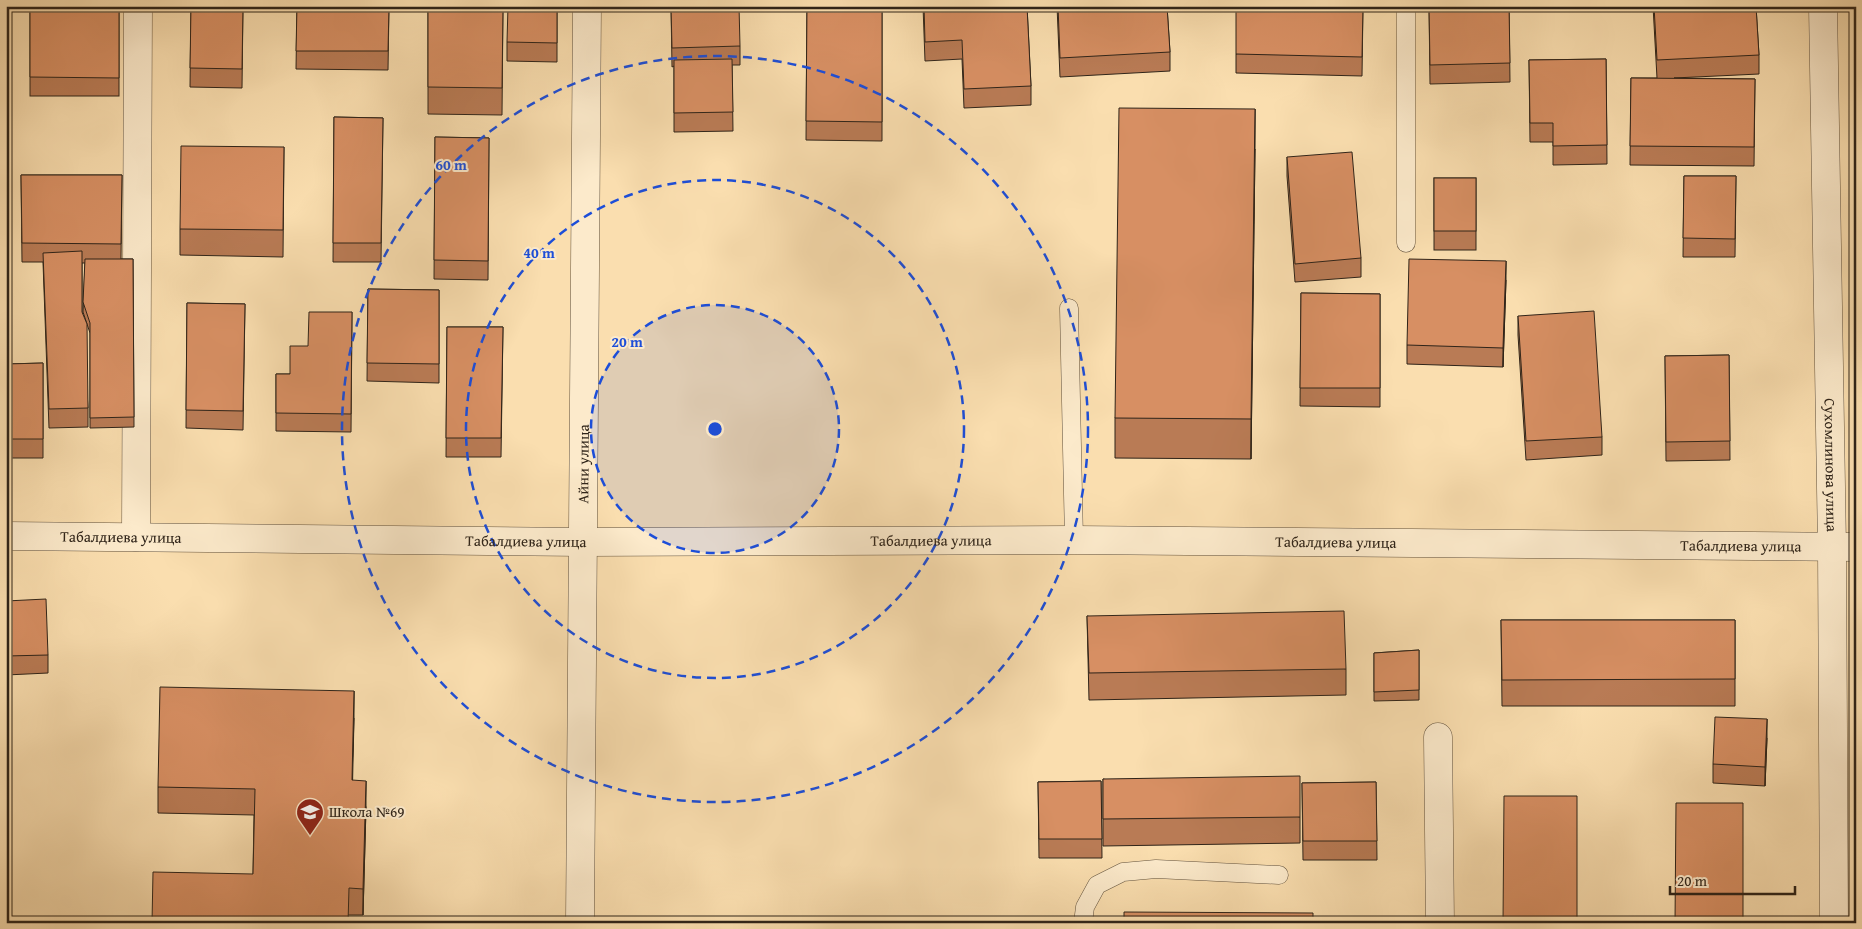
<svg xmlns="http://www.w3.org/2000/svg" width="1862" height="929" viewBox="0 0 1862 929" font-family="'Gentium Book Plus',serif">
  <rect width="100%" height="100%" fill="#fadeaf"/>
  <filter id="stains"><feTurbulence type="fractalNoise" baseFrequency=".004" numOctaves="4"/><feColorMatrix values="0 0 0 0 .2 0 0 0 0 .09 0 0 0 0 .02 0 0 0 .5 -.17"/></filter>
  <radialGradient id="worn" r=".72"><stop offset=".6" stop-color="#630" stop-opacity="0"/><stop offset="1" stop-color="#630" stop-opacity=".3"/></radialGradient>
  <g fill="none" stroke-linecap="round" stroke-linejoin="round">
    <g stroke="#62523e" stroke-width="19">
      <g id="service">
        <path d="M 1406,6 L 1406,243"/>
        <path d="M 1069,308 L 1074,540"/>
        <path d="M 1083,923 L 1085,907 L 1097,885 L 1123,872 L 1156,869 L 1279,875"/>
      </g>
    </g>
    <g stroke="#62523e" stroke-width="29">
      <g id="minor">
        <path id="s1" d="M 1823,6 L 1832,547 L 1834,923"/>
        <path id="s2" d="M 6,536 L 583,542 L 1074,540 L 1856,547"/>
        <path d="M 136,537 L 138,6"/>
        <path d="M 1438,737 L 1440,923"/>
      </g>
    </g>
    <g stroke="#62523e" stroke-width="29">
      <g id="tertiary">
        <path id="s3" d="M 580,923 L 587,6"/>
      </g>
    </g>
    <use href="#service" stroke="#fceacb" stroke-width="18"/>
    <use href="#minor" stroke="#fceacb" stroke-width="28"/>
    <use href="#tertiary" stroke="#fceacb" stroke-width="28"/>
  </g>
  <g fill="#b97b55" stroke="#2f2419">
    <rect x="30" y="6" width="89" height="90"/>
    <path d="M 191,6 L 243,6 L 242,88 L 190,87 Z"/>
    <path d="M 297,6 L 389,6 L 388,70 L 296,69 Z"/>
    <path d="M 428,6 L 503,6 L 502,115 L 428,114 Z"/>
    <path d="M 557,6 L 557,62 L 507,61 L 507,42 Z"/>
    <path d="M 671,6 L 740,46 L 740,65 L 732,65 L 733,131 L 674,132 L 674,66 L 672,67 Z"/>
    <path d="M 807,6 L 882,6 L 882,141 L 806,140 Z"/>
    <path d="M 923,6 L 1027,6 L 1031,86 L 1031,105 L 964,108 L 962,59 L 925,61 Z"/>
    <path d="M 1057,6 L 1167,6 L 1170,52 L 1170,71 L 1060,77 Z"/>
    <path d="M 1363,6 L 1362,76 L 1236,73 L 1236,54 Z"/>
    <path d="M 1429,6 L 1509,6 L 1510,82 L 1430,84 Z"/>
    <path d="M 1653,6 L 1756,6 L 1759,55 L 1759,74 L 1674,78 L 1755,79 L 1754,166 L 1630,165 L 1631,78 L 1657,78 Z"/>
    <path d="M 1606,59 L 1607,164 L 1553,165 L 1553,142 L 1530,142 L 1529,60 Z"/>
    <path d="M 334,117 L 383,118 L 381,262 L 333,262 Z"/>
    <path d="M 435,137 L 489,138 L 488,280 L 434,279 Z"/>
    <path d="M 284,147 L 283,257 L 180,255 L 180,229 Z"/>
    <rect x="6" y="148" width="2" height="78"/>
    <path d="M 1255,149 L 1251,459 L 1115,458 L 1115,418 Z"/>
    <path d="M 1287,157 L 1361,258 L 1361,277 L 1295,282 L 1287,176 Z"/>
    <path d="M 21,175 L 122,175 L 121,259 L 133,259 L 134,427 L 90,428 L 90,333 L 83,312 L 85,263 L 82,263 L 82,312 L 88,408 L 88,427 L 49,428 L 43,262 L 22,262 Z"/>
    <path d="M 1684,176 L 1736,176 L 1735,257 L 1683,257 Z"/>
    <rect x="1434" y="178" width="42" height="72"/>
    <path d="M 1506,280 L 1503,367 L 1407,364 L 1407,345 Z"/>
    <path d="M 368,289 L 439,290 L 439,383 L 367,381 Z"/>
    <path d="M 1301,293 L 1380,294 L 1380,407 L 1300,406 Z"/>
    <path d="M 187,303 L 245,304 L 243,430 L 186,428 Z"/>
    <path d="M 352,312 L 351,432 L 276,431 L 276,374 L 290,374 L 308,346 Z"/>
    <path d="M 1518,316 L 1602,437 L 1602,455 L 1526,460 L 1518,335 Z"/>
    <path d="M 447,327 L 503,327 L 501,457 L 446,457 Z"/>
    <path d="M 1729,355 L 1730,460 L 1666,461 L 1665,356 Z"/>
    <path d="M 43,363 L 43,458 L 6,458 L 6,364 Z"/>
    <path d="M 6,601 L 48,655 L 48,673 L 6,675 Z"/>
    <path d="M 1087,616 L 1346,669 L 1346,695 L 1089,700 Z"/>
    <path d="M 1501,620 L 1735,620 L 1735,706 L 1502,706 Z"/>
    <path d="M 1419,650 L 1419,700 L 1374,701 L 1374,653 Z"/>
    <path d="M 354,718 L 352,780 L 366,807 L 363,915 L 349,915 L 253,874 L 254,815 L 158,813 L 158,787 Z"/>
    <path d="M 1767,738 L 1765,786 L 1713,783 L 1713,764 Z"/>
    <path d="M 1103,779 L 1300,817 L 1300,843 L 1103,846 Z"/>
    <path d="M 1101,781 L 1102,858 L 1039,858 L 1038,782 Z"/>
    <path d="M 1376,782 L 1377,860 L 1303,860 L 1302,783 Z"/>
  </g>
  <g fill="#966445" stroke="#2f2419">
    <path d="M 1255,109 L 1255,149 L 1251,459 L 1251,419 Z"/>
    <path d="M 1506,261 L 1506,280 L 1503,367 L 1503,348 Z"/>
    <path d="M 354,691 L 354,718 L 352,807 L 352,780 Z"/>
    <path d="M 1767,719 L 1767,738 L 1765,786 L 1765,767 Z"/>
    <path d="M 366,781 L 366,807 L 363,915 L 363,889 Z"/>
  </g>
  <g fill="#d78f63" stroke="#2f2419">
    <path d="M 30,6 L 119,6 L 119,78 L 30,77 Z"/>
    <path d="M 191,6 L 243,6 L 242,69 L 190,68 Z"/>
    <path d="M 297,6 L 389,6 L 388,51 L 296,51 Z"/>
    <path d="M 428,6 L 503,6 L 502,88 L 428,87 Z"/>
    <path d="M 508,6 L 557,6 L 557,43 L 507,42 Z"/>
    <path d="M 671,6 L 739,6 L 740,46 L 672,48 Z"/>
    <path d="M 807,6 L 882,6 L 882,122 L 806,121 Z"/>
    <path d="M 924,6 L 1027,6 L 1031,86 L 964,89 L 962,40 L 925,42 Z"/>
    <path d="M 1058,6 L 1167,6 L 1170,52 L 1060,58 Z"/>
    <path d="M 1236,6 L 1363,6 L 1362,57 L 1236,54 Z"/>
    <path d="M 1429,6 L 1509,6 L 1510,63 L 1430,65 Z"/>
    <path d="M 1654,6 L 1756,6 L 1759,55 L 1657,60 Z"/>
    <path d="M 732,59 L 733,112 L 674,113 L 674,60 Z"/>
    <path d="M 1606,59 L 1607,145 L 1553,146 L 1553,123 L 1530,123 L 1529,60 Z"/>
    <path d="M 1631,78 L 1755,79 L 1754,147 L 1630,146 Z"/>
    <path d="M 1119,108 L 1255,109 L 1251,419 L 1115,418 Z"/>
    <path d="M 334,117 L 383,118 L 381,243 L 333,243 Z"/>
    <path d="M 435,137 L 489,138 L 488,261 L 434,260 Z"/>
    <path d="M 181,146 L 284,147 L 283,230 L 180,229 Z"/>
    <rect x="6" y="148" width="2" height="59"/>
    <path d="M 1352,152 L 1361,258 L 1295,264 L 1287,157 Z"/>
    <path d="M 21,175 L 122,175 L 121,244 L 22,243 Z"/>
    <path d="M 1684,176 L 1736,176 L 1735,239 L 1683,238 Z"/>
    <rect x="1434" y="178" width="42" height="53"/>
    <path d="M 82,251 L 82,312 L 87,324 L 88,408 L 49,409 L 43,253 Z"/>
    <path d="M 85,259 L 133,259 L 134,417 L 90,418 L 90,323 L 83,302 Z"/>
    <path d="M 1409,259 L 1506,261 L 1503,348 L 1407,345 Z"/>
    <path d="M 368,289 L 439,290 L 439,364 L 367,363 Z"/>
    <path d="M 1301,293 L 1380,294 L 1380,388 L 1300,388 Z"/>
    <path d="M 187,303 L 245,304 L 243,411 L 186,410 Z"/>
    <path d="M 1594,311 L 1602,437 L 1526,441 L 1518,316 Z"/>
    <path d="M 309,312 L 352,312 L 351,414 L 276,413 L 276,374 L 290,374 L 290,346 L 308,346 Z"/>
    <path d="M 447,327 L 503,327 L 501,438 L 446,438 Z"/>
    <path d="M 1729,355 L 1730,441 L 1666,442 L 1665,356 Z"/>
    <path d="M 43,363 L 43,439 L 6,439 L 6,364 Z"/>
    <path d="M 46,599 L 48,655 L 6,656 L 6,601 Z"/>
    <path d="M 1344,611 L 1346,669 L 1089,673 L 1087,616 Z"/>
    <path d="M 1501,620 L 1735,620 L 1735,679 L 1502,680 Z"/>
    <path d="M 1419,650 L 1419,690 L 1374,692 L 1374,653 Z"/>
    <path d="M 160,687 L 354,691 L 352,780 L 366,781 L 363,889 L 349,888 L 348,923 L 152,923 L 153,872 L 253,874 L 255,789 L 158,787 Z"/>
    <path d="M 1715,717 L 1767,719 L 1765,767 L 1713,764 Z"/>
    <path d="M 1300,776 L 1300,817 L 1103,819 L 1103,779 Z"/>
    <path d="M 1101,781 L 1102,839 L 1039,839 L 1038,782 Z"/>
    <path d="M 1376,782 L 1377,841 L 1303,841 L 1302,783 Z"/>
    <path d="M 1504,796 L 1577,796 L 1577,923 L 1503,923 Z"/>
    <path d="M 1676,803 L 1743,803 L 1743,923 L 1675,923 Z"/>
    <path d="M 1124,912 L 1313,913 L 1313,923 L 1124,923 Z"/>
  </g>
  <circle cx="715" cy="429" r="124" fill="#1d4ed8" fill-opacity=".12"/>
  <g fill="none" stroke="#1d4ed8" stroke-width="2.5" stroke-dasharray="9 6">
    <circle cx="715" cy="429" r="124"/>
    <circle cx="715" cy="429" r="249"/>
    <circle cx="715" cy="429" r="373"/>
  </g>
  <defs>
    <g id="school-pin" transform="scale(1.4375)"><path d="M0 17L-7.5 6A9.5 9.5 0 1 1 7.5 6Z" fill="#8f2418" stroke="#fceacb"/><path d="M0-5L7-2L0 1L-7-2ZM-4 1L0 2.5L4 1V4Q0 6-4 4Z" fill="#fff"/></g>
  </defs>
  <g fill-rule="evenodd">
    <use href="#school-pin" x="310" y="812"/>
  </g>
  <g text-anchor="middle" stroke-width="4" stroke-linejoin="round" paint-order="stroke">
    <g font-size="15" fill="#2f2419" stroke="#fceacb">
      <text dy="5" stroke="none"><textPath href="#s1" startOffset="459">Сухомлинова улица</textPath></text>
      <text dy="5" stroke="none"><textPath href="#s3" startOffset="459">Айни улица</textPath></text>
      <text dy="5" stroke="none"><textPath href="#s2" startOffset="115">Табалдиева улица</textPath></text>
      <text dy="5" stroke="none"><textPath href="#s2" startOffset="925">Табалдиева улица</textPath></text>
      <text dy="5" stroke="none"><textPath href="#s2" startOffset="520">Табалдиева улица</textPath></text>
      <text dy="5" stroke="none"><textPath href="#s2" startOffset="1330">Табалдиева улица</textPath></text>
      <text dy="5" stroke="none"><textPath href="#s2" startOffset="1735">Табалдиева улица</textPath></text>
    </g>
    <g font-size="15" fill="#2f2419" stroke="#fceacb" text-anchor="start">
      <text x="329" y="817">Школа №69</text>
    </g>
  </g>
  <circle cx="715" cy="429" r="8" fill="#1d4ed8" stroke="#fceacb" stroke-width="2.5"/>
  <g font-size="15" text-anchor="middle" font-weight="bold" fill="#1d4ed8" stroke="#fceacb" stroke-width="4" stroke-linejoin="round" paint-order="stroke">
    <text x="451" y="170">60 m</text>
    <text x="539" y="258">40 m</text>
    <text x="627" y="347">20 m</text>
  </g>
  <rect width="1862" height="929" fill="none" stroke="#fadeaf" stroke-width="25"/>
  <rect x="8" y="8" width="1847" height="914" fill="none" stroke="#2f2419" stroke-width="2.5"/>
  <rect x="12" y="12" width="1837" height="904" fill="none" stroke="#2f2419"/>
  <path d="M1670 886v8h125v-8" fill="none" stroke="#2f2419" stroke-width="2.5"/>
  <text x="1677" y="886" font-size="15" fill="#2f2419" stroke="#fceacb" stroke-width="4" paint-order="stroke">20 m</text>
  <rect width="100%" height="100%" filter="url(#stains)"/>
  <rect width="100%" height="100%" fill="url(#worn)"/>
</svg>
